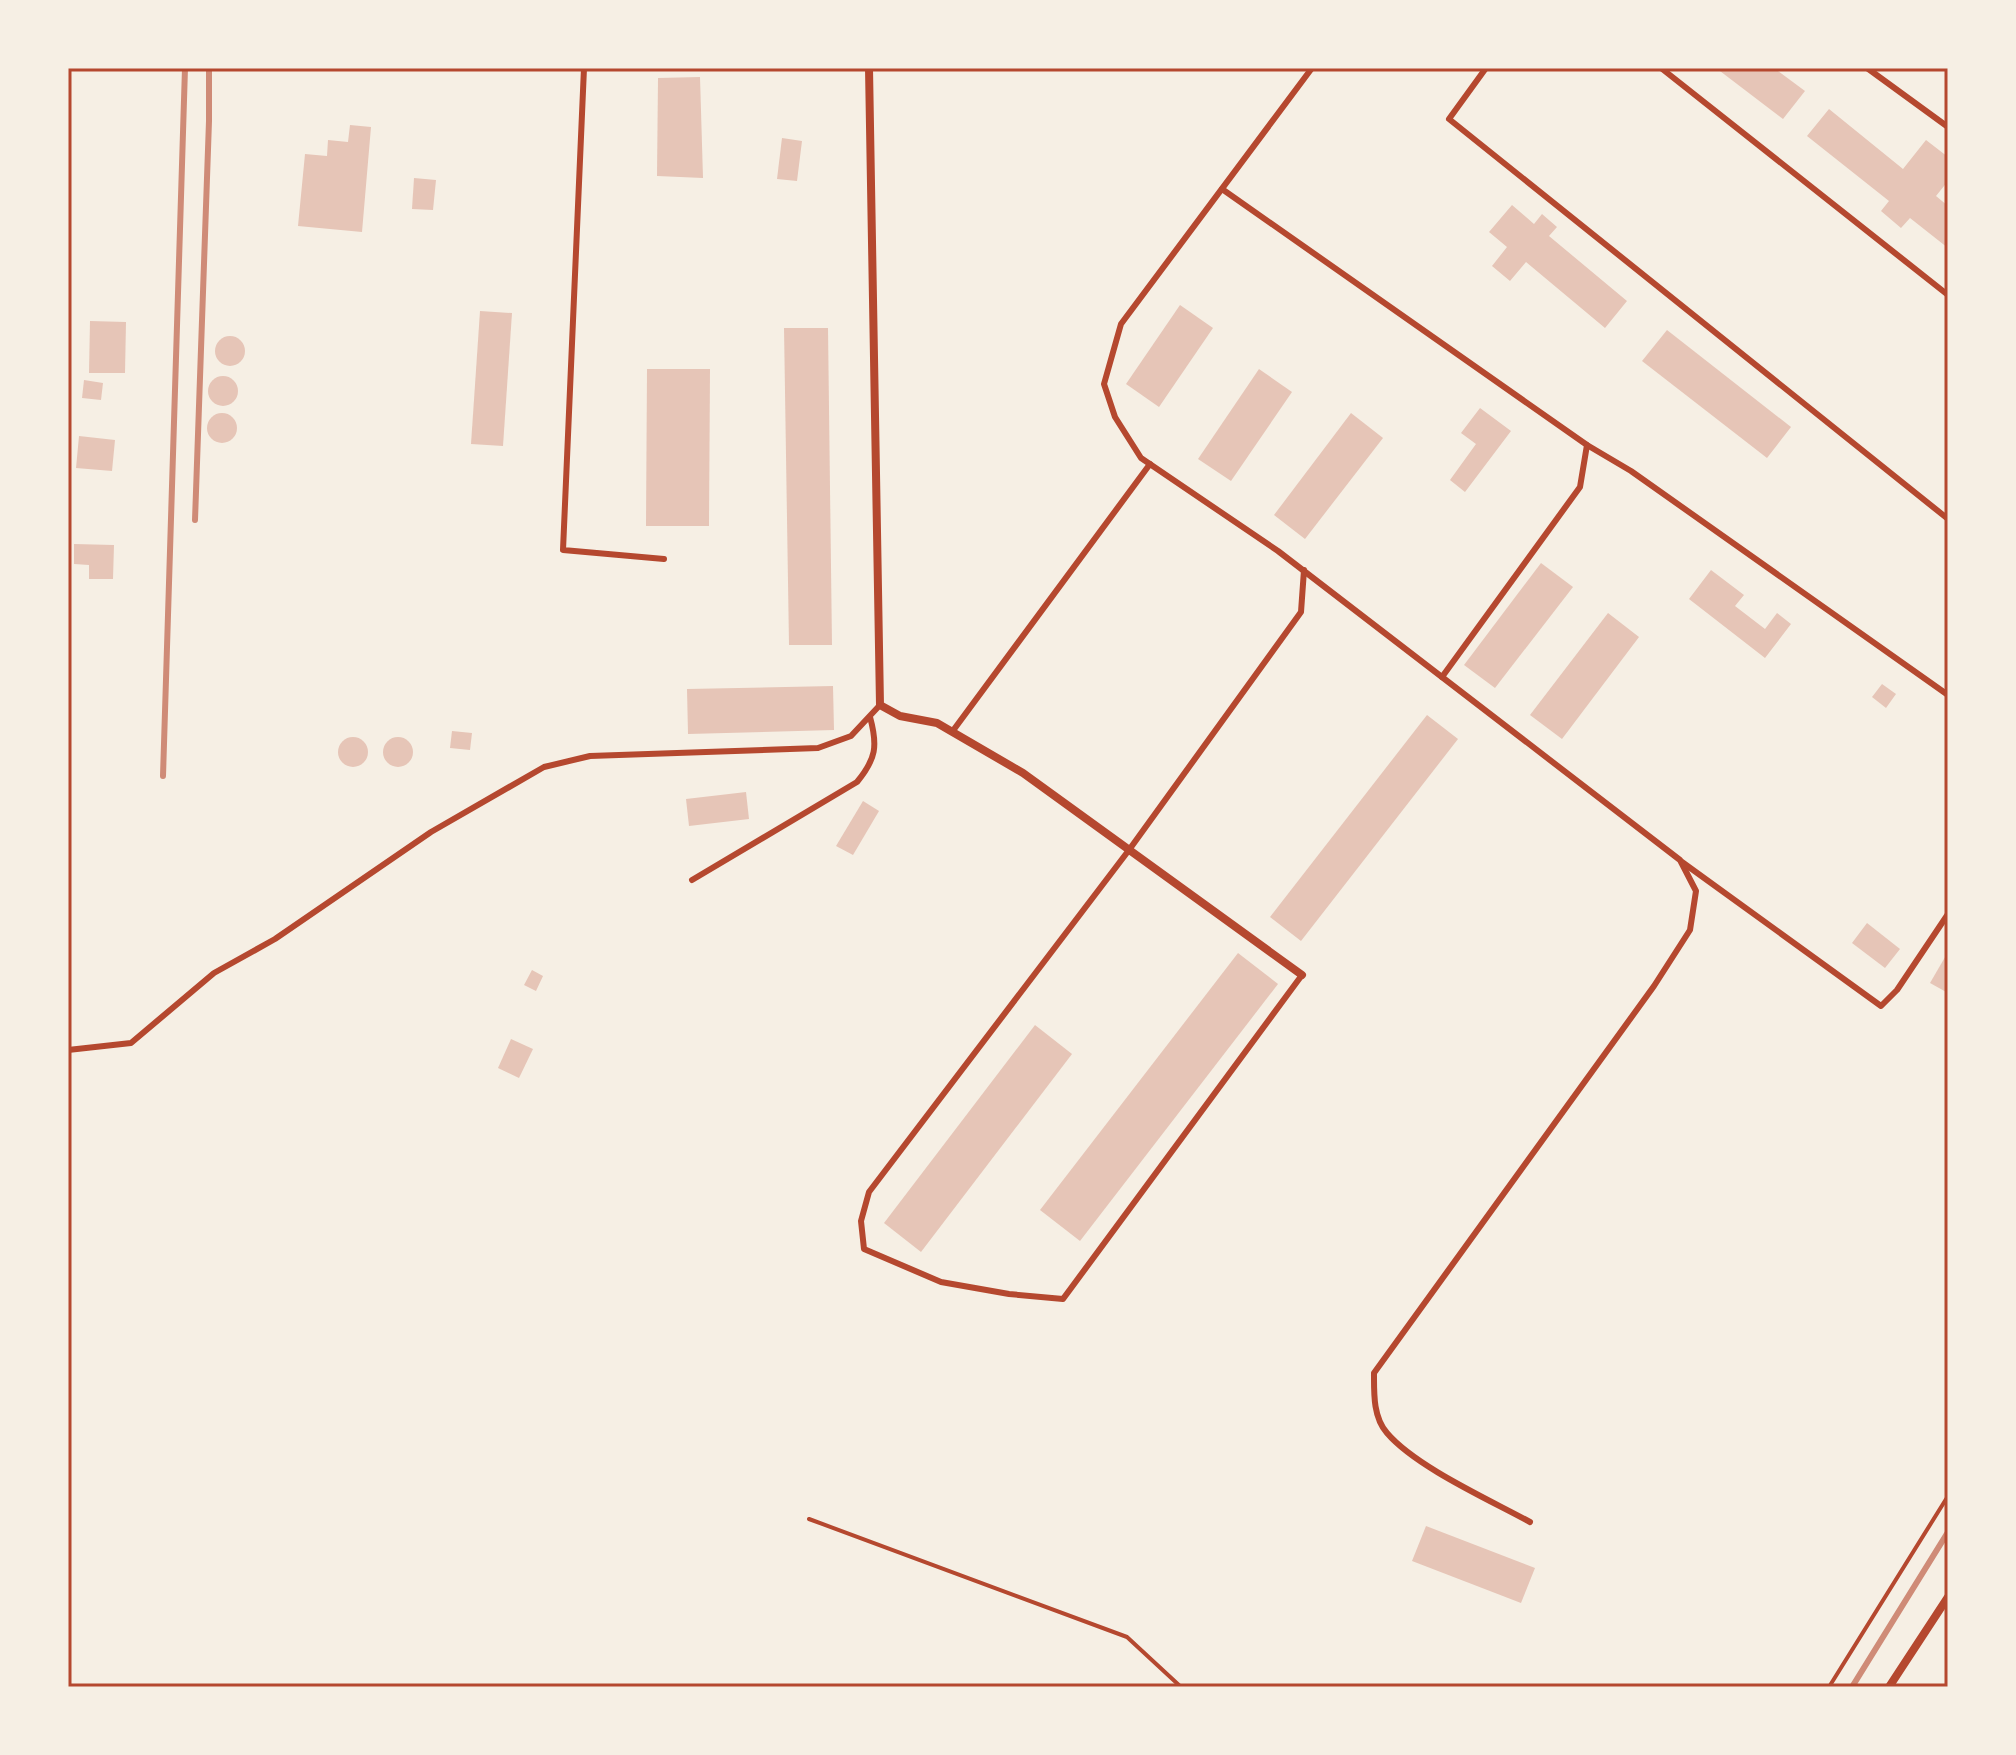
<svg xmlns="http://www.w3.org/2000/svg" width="2016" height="1755" viewBox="0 0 2016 1755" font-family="'Work Sans',sans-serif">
  <rect width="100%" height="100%" fill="#f6efe4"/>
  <g fill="#e6c5b7">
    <path d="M 1716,68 L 1774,68 L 1805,91 L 1783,119 Z"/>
    <path d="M 700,77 L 703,178 L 657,176 L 658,78 Z"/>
    <path d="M 1829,109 L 1903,169 L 1926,140 L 1948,157 L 1948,181 L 1936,196 L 1948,206 L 1948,248 L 1910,218 L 1901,228 L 1881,211 L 1889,201 L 1807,136 Z"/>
    <path d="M 350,125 L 371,127 L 362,232 L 298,226 L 305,154 L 327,156 L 328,140 L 348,142 Z"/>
    <path d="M 782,138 L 802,141 L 797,181 L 777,179 Z"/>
    <path d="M 414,178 L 436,180 L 433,210 L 412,209 Z"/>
    <path d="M 1512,205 L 1534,224 L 1542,214 L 1557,227 L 1549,236 L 1627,301 L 1605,328 L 1526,262 L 1510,281 L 1492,266 L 1507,247 L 1489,232 Z"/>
    <path d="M 1180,305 L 1213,328 L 1159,407 L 1126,384 Z"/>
    <path d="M 480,311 L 512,313 L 503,446 L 471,444 Z"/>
    <path d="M 90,321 L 126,322 L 125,373 L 89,373 Z"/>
    <path d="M 784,328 L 828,328 L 832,645 L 789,645 Z"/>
    <path d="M 1667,330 L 1791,427 L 1767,458 L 1642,361 Z"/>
    <circle cx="230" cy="351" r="15"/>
    <path d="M 647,369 L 710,369 L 709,526 L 646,526 Z"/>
    <path d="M 1259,369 L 1292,392 L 1231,481 L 1198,459 Z"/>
    <circle cx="223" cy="391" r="15"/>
    <path d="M 84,380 L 103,383 L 101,400 L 82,398 Z"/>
    <path d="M 1480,408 L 1511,431 L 1465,492 L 1450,480 L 1476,444 L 1461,433 Z"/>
    <circle cx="222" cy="428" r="15"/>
    <path d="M 1351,413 L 1383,438 L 1305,539 L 1274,515 Z"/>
    <path d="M 79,436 L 115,440 L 112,471 L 76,468 Z"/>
    <path d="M 74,544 L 114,545 L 113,579 L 89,579 L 89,565 L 74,564 Z"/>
    <path d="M 1541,563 L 1573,587 L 1495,688 L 1464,665 Z"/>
    <path d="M 1711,570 L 1744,595 L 1735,606 L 1765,629 L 1777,613 L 1791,624 L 1765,658 L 1689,599 Z"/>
    <path d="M 1608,613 L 1639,637 L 1562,739 L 1530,715 Z"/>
    <path d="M 1882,684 L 1896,694 L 1886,708 L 1872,697 Z"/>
    <path d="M 833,686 L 834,730 L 688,734 L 687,689 Z"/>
    <path d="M 1427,715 L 1458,739 L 1301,941 L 1270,917 Z"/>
    <path d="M 452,731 L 472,733 L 470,750 L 450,748 Z"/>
    <circle cx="353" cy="752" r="15"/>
    <circle cx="398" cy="752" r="15"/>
    <path d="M 746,792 L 749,819 L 689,826 L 686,799 Z"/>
    <path d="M 863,801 L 879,811 L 853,855 L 836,846 Z"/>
    <path d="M 1867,923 L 1900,949 L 1885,968 L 1852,943 Z"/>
    <path d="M 1948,952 L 1948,993 L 1930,983 Z"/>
    <path d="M 1238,953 L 1278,984 L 1080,1241 L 1040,1210 Z"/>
    <path d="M 532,970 L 543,976 L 536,991 L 524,985 Z"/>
    <path d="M 1035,1025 L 1072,1054 L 921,1252 L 884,1223 Z"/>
    <path d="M 511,1039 L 533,1049 L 519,1078 L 498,1068 Z"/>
    <path d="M 1426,1526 L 1535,1568 L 1521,1603 L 1412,1561 Z"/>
  </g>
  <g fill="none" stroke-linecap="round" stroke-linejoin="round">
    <g stroke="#b5482f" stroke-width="4">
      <path d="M 809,1519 L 1127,1637 L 1181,1687"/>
      <path d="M 1829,1687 L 1948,1496"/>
    </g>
    <g stroke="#b5482f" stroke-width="6">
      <path d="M 584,68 L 563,550 L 664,559"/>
      <path d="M 1312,68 L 1121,324 L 1104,384 L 1115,417 L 1141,458 L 1278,551 L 1680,860 L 1696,891 L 1690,930 L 1654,986 L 1374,1373 C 1374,1393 1373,1417 1387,1433 C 1416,1467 1490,1500 1530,1522"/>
      <path d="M 1486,68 L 1449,119 L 1948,519"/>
      <path d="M 1661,68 L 1948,295"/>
      <path d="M 1867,68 L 1948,127"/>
      <path d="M 1222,189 L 1587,445 L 1580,487 L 1442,677"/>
      <path d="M 1587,445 L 1631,471 L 1948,695"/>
      <path d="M 952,732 L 1150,464"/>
      <path d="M 1682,862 L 1881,1006 L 1897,990 L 1948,914"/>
      <path d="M 692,880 L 857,782 C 876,759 878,746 870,717"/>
      <path d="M 1302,975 L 1063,1299 L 1009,1294 L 941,1282 L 864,1249 L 861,1221 L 869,1192 L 1129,850 L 1301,612 L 1304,570"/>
      <path d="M 68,1050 L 131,1043 L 214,973 L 275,939 L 431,832 L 544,767 L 590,756 L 818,748 L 851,736 L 880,705"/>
    </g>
    <g stroke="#b5482f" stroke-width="8">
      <path d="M 869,68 L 880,705 L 900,716 L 937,723 L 1023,773 L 1302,975"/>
      <path d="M 1889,1687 L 1948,1597"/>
    </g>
    <g stroke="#cf8b77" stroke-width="6">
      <path d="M 195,520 L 209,121 L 209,68"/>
      <path d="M 163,776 L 185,68"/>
      <path d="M 1852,1687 L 1948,1532"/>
    </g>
  </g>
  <rect width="2016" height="1755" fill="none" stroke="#f6efe4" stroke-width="140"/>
  <rect x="70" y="70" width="1876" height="1615" fill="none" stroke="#b5482f" stroke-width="3"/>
</svg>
